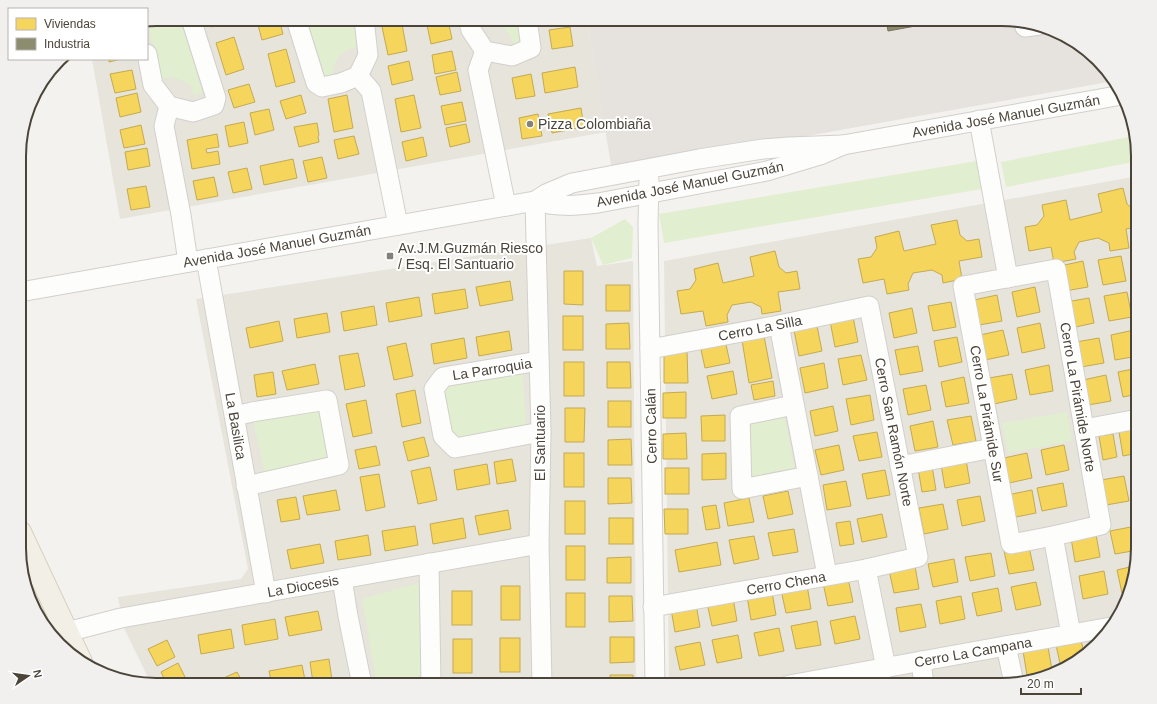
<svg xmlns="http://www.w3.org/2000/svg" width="1157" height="704" viewBox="0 0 1157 704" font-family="Arial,sans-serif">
  <rect width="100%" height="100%" fill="#f4f2ee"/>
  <g fill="#e7e4dc">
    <path d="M 156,19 L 587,19 L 606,132 L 120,219 L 92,59 L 147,59 L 147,21 Z"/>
    <path d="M 1138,176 L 1138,556 L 1115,624 L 1069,667 L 1009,685 L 669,685 L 664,261 Z"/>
    <path d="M 591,238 L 597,266 L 633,261 L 636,685 L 151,684 L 123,626 L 118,597 L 241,579 L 248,569 L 196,299 Z"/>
  </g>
  <path fill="#e6e2de" d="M 587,19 L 1001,19 L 1036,24 L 1077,42 L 1114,81 L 612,171 Z"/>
  <g fill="#e1eecf">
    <path d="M 156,19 L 183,19 L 202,93 L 194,95 L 191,86 C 179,78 175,76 161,79 L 157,75 L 148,21 Z"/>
    <path d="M 304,19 L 354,19 L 360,46 C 342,50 332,58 333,78 L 324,80 Z"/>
    <path d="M 477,19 L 517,19 L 520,41 L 514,44 C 505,25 500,20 479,25 Z"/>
    <path d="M 1134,136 L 1138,147 L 1138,161 L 1006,187 L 1001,162 Z"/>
    <path d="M 977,161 L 982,189 L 664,243 L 659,214 Z"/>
    <path d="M 625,219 L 633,227 L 632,258 L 603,265 L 591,238 Z"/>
    <path d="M 523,373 L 526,426 L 460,438 L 450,429 L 444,390 L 453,385 L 486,377 Z"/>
    <path d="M 320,405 L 332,461 L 265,474 L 253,419 Z"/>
    <path d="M 1067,412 L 1072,441 L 1008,453 L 1002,423 Z"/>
    <path d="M 784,414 L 795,469 L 751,478 L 750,423 Z"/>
    <path d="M 422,582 L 424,685 L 377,685 L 362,599 Z"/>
  </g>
  <g fill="#f6d55c" stroke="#c3aa52">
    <path d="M 209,19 L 229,19 L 230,22 L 211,27 Z"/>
    <path d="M 264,19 L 279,19 L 283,34 L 262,40 L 257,21 Z"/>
    <path d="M 398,19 L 401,19 L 407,51 L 388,55 L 381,22 Z"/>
    <path d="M 425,19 L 437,19 L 426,22 Z"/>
    <path d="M 548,19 L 568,19 L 568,20 L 549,23 Z"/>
    <path d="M 448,20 L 452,39 L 431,44 L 427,25 Z"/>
    <path d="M 570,27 L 573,46 L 552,49 L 549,30 Z"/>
    <path d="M 234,37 L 244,69 L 226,75 L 216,43 Z"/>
    <path d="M 286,49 L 295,82 L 276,87 L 268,54 Z"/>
    <path d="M 452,51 L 456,70 L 435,74 L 432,55 Z"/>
    <path d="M 109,59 L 121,59 L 109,62 Z"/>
    <path d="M 409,61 L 413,80 L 392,85 L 388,66 Z"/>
    <path d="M 575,67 L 578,87 L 545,93 L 542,73 Z"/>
    <path d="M 132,70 L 136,89 L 115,93 L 110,74 Z"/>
    <path d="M 457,72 L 461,91 L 440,95 L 436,77 Z"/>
    <path d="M 531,74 L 535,96 L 516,99 L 512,78 Z"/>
    <path d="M 249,84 L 255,102 L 234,108 L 228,90 Z"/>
    <path d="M 137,93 L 141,112 L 120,117 L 116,98 Z"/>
    <path d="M 301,95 L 306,113 L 286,119 L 280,101 Z"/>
    <path d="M 347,95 L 353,128 L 334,132 L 328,99 Z"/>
    <path d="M 414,95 L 421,128 L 401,132 L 395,99 Z"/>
    <path d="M 462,102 L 466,121 L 445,125 L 441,106 Z"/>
    <path d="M 581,108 L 584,127 L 552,133 L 548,114 Z"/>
    <path d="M 269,109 L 274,130 L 255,135 L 250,113 Z"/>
    <path d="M 538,114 L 542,136 L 522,139 L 519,118 Z"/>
    <path d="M 244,122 L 248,143 L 229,147 L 225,126 Z"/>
    <path d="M 317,123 L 319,135 L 318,136 L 319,142 L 299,147 L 294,127 Z"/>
    <path d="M 466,124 L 470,142 L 450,147 L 446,128 Z"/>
    <path d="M 141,125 L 145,144 L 124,148 L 120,130 Z"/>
    <path d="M 217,134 L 219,147 L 206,149 L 207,153 L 218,151 L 220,164 L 192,169 L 187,140 Z"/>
    <path d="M 354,136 L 359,154 L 338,159 L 334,140 Z"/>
    <path d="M 423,137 L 427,156 L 406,161 L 402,142 Z"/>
    <path d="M 147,148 L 150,166 L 128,170 L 125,152 Z"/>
    <path d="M 322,157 L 327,178 L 308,182 L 303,161 Z"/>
    <path d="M 293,159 L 297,178 L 264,185 L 260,166 Z"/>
    <path d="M 247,168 L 252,189 L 233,193 L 228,172 Z"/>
    <path d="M 214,177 L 218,196 L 197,200 L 193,181 Z"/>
    <path d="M 146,186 L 150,207 L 131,210 L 127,189 Z"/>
    <path d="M 1123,188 L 1127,204 L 1134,210 L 1138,209 L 1138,227 L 1126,229 L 1129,248 L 1110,251 L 1109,243 L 1098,238 L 1079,242 L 1074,252 L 1076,259 L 1054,263 L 1051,247 L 1029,251 L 1025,227 L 1037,225 L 1044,216 L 1042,205 L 1066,200 L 1070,220 L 1102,212 L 1098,194 Z"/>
    <path d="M 957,220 L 960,235 L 967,241 L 979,239 L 982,257 L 959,261 L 962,279 L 943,283 L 942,275 L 932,270 L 913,273 L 908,284 L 909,290 L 887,294 L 884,279 L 863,283 L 858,259 L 871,257 L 877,248 L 875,237 L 899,231 L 904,251 L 936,244 L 931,225 Z"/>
    <path d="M 775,251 L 779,267 L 786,273 L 797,271 L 800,289 L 778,292 L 781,311 L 762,314 L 761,307 L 751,302 L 732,305 L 727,315 L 728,322 L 706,326 L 703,311 L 681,314 L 677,291 L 690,289 L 696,280 L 694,269 L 718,263 L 723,283 L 754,276 L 750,257 Z"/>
    <path d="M 1121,256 L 1126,281 L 1103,285 L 1098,260 Z"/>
    <path d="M 1083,261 L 1088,287 L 1065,291 L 1060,266 Z"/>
    <path d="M 564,271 L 583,271 L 583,305 L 564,304 Z"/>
    <path d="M 510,281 L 513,300 L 480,306 L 476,287 Z"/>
    <rect x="606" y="285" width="24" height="26"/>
    <path d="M 1035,287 L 1040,312 L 1017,317 L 1012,292 Z"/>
    <path d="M 465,289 L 468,308 L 435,314 L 432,294 Z"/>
    <path d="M 1127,292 L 1132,317 L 1109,321 L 1104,296 Z"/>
    <path d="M 997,295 L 1002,321 L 979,325 L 974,300 Z"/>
    <path d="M 419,297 L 422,316 L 389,322 L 386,303 Z"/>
    <path d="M 1089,298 L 1094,323 L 1071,328 L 1066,302 Z"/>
    <path d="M 951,302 L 956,327 L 933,331 L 928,306 Z"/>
    <path d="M 374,306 L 377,325 L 344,331 L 341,312 Z"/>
    <path d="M 912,308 L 917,333 L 894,338 L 889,313 Z"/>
    <path d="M 327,313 L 330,332 L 297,338 L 294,319 Z"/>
    <rect x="563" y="316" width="20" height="34"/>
    <path d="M 853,317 L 858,342 L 835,347 L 830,321 Z"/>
    <path d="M 279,321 L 283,341 L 250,348 L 246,328 Z"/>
    <path d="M 629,323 L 630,349 L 606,349 L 606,324 Z"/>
    <path d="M 1040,323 L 1045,348 L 1022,353 L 1017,328 Z"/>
    <path d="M 817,326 L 822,351 L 799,356 L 794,330 Z"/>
    <path d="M 1003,330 L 1009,355 L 985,360 L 980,335 Z"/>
    <path d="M 1134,330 L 1138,350 L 1138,356 L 1115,360 L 1111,335 Z"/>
    <path d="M 509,331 L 512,350 L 479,356 L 476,337 Z"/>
    <path d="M 764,336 L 772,378 L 749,383 L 742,340 Z"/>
    <path d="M 957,337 L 962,362 L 939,367 L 934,341 Z"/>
    <path d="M 464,338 L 467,358 L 434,364 L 431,344 Z"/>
    <path d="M 1099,338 L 1104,363 L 1081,367 L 1076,342 Z"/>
    <path d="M 725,340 L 730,363 L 705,368 L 700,345 Z"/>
    <path d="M 406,343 L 413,376 L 394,380 L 387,347 Z"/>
    <path d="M 918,346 L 923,371 L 900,375 L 895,350 Z"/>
    <path d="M 687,351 L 688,383 L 664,383 L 664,352 Z"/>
    <path d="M 358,353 L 365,386 L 345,390 L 339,356 Z"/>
    <path d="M 861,355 L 867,380 L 843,385 L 838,359 Z"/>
    <rect x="564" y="362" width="20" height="34"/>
    <path d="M 607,362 L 630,362 L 631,388 L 607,388 Z"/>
    <path d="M 824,363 L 828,388 L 805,393 L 800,368 Z"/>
    <path d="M 315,364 L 319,384 L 287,390 L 282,371 Z"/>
    <path d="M 1049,365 L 1053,391 L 1030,395 L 1025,370 Z"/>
    <path d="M 1138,368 L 1138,394 L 1123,397 L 1118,372 Z"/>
    <path d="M 733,371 L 737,394 L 712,399 L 707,376 Z"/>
    <path d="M 273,372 L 276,394 L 257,397 L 254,375 Z"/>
    <path d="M 1012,374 L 1017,399 L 994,404 L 989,378 Z"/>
    <path d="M 1106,375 L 1111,401 L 1088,405 L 1083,380 Z"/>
    <path d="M 964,377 L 969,403 L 946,407 L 941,382 Z"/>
    <path d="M 773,381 L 775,396 L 754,400 L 751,385 Z"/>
    <path d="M 926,385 L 931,410 L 908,415 L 903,389 Z"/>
    <path d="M 415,390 L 421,423 L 402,427 L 396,394 Z"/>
    <path d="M 686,392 L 686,418 L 663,418 L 663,393 Z"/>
    <path d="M 870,395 L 874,420 L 851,425 L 846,399 Z"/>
    <path d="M 366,400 L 372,433 L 353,437 L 346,404 Z"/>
    <rect x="608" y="401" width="23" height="26"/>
    <path d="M 833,406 L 838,431 L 815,436 L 810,411 Z"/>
    <path d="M 565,408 L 585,408 L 584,442 L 565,442 Z"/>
    <path d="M 725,415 L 725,441 L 702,441 L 701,416 Z"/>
    <path d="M 971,416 L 976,441 L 953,445 L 947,420 Z"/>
    <path d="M 933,421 L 938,447 L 915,451 L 910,426 Z"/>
    <path d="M 1138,429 L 1138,453 L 1123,456 L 1119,432 Z"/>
    <path d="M 877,432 L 882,457 L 859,461 L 853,436 Z"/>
    <path d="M 686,433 L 687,459 L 663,459 L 663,434 Z"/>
    <path d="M 1113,434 L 1117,457 L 1103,460 L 1099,436 Z"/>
    <path d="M 424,437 L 429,456 L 408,461 L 403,442 Z"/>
    <path d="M 631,439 L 632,465 L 608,465 L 608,440 Z"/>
    <path d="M 839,445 L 844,470 L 821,475 L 815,450 Z"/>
    <path d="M 1064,445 L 1069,470 L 1046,475 L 1041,450 Z"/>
    <path d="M 376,446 L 380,465 L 359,469 L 355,450 Z"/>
    <rect x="564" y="453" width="20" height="34"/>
    <path d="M 726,453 L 726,479 L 702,480 L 702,454 Z"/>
    <path d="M 1027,453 L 1032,478 L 1009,483 L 1004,458 Z"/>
    <path d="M 512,459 L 516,481 L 497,484 L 494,462 Z"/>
    <path d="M 966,460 L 970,483 L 945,488 L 941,465 Z"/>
    <path d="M 487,464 L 490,484 L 457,490 L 454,470 Z"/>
    <path d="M 932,466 L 936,490 L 922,492 L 918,468 Z"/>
    <path d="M 430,467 L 437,500 L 418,504 L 411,471 Z"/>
    <rect x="665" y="468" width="24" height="26"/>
    <path d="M 885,470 L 890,495 L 867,499 L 862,474 Z"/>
    <path d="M 379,474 L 385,507 L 366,511 L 360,477 Z"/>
    <path d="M 1124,476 L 1129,501 L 1106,505 L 1101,480 Z"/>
    <path d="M 608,478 L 631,478 L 632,503 L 608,504 Z"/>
    <path d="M 846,481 L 851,506 L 827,510 L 823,485 Z"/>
    <path d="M 1063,483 L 1067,506 L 1042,511 L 1037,488 Z"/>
    <path d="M 336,490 L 340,510 L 307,515 L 303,496 Z"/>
    <path d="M 1032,490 L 1036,513 L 1011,518 L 1007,495 Z"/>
    <path d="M 788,491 L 793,514 L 768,519 L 763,496 Z"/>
    <path d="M 980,496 L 985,521 L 962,526 L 957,500 Z"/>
    <path d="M 296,497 L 300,519 L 281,522 L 277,500 Z"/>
    <path d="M 749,498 L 754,522 L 728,526 L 724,503 Z"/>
    <rect x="565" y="501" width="20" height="33"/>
    <path d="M 943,504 L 948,529 L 924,534 L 919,508 Z"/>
    <path d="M 716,505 L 720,528 L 706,530 L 702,507 Z"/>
    <path d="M 664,509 L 688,509 L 688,534 L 665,534 Z"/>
    <path d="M 508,510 L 511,529 L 479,535 L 475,516 Z"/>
    <path d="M 882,514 L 887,537 L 862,542 L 857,519 Z"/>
    <path d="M 463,518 L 466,538 L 433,544 L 430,524 Z"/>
    <rect x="609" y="518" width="24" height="26"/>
    <path d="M 850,521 L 854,544 L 840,546 L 836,523 Z"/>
    <path d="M 415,526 L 418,545 L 385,551 L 382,531 Z"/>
    <path d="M 1136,526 L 1138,537 L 1138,550 L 1115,554 L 1110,531 Z"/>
    <path d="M 794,529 L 798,552 L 773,556 L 768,533 Z"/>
    <path d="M 1096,534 L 1100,557 L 1075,562 L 1071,538 Z"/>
    <path d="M 368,535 L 371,555 L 338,560 L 335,541 Z"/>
    <path d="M 754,536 L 759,559 L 734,564 L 729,540 Z"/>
    <path d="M 717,542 L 721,565 L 679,572 L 675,550 Z"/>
    <path d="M 320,544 L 324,563 L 291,569 L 287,550 Z"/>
    <rect x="566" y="546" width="19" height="34"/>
    <path d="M 1029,547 L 1034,570 L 1009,574 L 1004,551 Z"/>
    <path d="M 991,553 L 995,576 L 970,581 L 965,557 Z"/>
    <path d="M 631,557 L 631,583 L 607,583 L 607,558 Z"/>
    <path d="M 954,559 L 958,582 L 933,587 L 928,564 Z"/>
    <path d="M 915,566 L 919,589 L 894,593 L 889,570 Z"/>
    <path d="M 1134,566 L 1126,592 L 1122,593 L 1117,570 Z"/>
    <path d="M 1104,571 L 1108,594 L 1083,599 L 1079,576 Z"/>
    <path d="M 848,578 L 853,602 L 828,606 L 823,583 Z"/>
    <path d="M 1036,582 L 1041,605 L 1016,610 L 1011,587 Z"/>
    <path d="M 807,585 L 811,609 L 786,613 L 781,590 Z"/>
    <rect x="501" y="586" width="19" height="34"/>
    <path d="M 998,588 L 1002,611 L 977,616 L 972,593 Z"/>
    <rect x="452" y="591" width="20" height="34"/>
    <path d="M 772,592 L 776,615 L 751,620 L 747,596 Z"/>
    <rect x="566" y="593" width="19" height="34"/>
    <path d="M 609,596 L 632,596 L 633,621 L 609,622 Z"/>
    <path d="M 961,596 L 965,619 L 940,624 L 936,601 Z"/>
    <path d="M 733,598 L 737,621 L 712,626 L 707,603 Z"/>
    <path d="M 696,604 L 700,627 L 675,632 L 671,609 Z"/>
    <path d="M 921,604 L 926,627 L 900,632 L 896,608 Z"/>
    <path d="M 318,611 L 322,630 L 289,636 L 285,617 Z"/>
    <path d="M 855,616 L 860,639 L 835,644 L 830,621 Z"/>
    <path d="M 275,619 L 278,639 L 245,645 L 242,625 Z"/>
    <path d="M 817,621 L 821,645 L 796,649 L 791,626 Z"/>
    <path d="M 779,628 L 784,651 L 759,656 L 754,633 Z"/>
    <path d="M 231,629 L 234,648 L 201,654 L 198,635 Z"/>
    <path d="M 738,635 L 742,658 L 717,663 L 712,640 Z"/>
    <path d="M 610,637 L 634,637 L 634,662 L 610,663 Z"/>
    <rect x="500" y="638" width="20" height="34"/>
    <rect x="453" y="639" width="19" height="34"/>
    <path d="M 167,640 L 175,657 L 157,666 L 148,649 Z"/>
    <path d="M 1081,640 L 1084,653 L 1069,667 L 1061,668 L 1056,645 Z"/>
    <path d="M 700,642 L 705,665 L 680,670 L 675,647 Z"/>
    <path d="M 1048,647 L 1052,670 L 1027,675 L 1023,651 Z"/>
    <path d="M 329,659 L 332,680 L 313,683 L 310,662 Z"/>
    <path d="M 178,663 L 189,685 L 167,685 L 161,672 Z"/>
    <path d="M 302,665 L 306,685 L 272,685 L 269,671 Z"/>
    <path d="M 237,672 L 244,685 L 222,685 L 219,680 Z"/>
    <path d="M 610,675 L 633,675 L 634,685 L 610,685 Z"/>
    <rect x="454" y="684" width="20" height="1"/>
  </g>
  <path fill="#8c8c6e" stroke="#78765e" d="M 886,19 L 954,19 L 888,31 Z"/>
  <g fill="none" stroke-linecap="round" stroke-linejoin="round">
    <g stroke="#d2d0cb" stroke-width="21">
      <g id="minor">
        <path d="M 296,19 L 316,83 L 322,87 L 341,83 L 358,76 L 368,55 L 364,19"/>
        <path d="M 468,19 L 471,30 L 485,51 L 512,56 L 531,48 L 527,19"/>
        <path d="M 1025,27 L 1039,25"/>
        <path d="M 485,51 L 478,70 L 506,206"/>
        <path d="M 147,54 L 153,85 L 169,106 L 193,112 L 214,105 L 216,98 L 191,19"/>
        <path d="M 358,76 L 371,91 L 398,225"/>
        <path d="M 169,106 L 164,126 L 181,215 L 188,262"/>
        <path d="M 979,120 L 1008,278"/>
        <path d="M 649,180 L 648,224 L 655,685"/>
        <path d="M 535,201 L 546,194 L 572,183 L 699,159 L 763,149 L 789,147 L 843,145 L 1122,95"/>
        <path d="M 535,201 L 541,432 L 539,544 L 542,685"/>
        <path d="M 206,259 L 266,593"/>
        <path d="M 1056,269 L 1101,525 L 1053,536 L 1011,544 L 963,286 Z"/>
        <path d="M 20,292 L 535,201 C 559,207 574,206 598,203 L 767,171 L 820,155 L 843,145"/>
        <path d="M 779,325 L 827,575"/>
        <path d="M 650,349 L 779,325 L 869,306 L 918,557 L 866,569 L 653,607"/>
        <path d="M 539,361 L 443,377 L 434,389 L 443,436 L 455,448 L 541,432"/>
        <path d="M 794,405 L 740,416 L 742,489 L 808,476"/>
        <path d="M 235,416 L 252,412 L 327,400 L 339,465 L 246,486"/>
        <path d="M 1084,429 L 1138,419"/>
        <path d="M 900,466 L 993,448"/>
        <path d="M 1053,536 L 1071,634"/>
        <path d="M 429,563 L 431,685"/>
        <path d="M 866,569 L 886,668"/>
        <path d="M 342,579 L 348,616 L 362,685"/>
        <path d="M 67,632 L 121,618 L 539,544"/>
        <path d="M 1006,646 L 1014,683"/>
        <path d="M 921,661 L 924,685"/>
        <path d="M 789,685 L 1111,627"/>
      </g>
    </g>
    <g stroke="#d6cebb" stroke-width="24">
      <path id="major" d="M 20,532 L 81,662"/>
    </g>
    <use href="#minor" stroke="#fdfdfc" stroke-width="19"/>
    <use href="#major" stroke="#f2efe6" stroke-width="22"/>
  </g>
  <g fill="#868178" stroke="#fff" stroke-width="1.5">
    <circle cx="530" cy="124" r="4"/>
    <rect x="386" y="252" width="8" height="8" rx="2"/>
  </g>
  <g text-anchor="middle" stroke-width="4" stroke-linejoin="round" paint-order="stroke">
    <g font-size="14" fill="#4b4439" stroke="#fff">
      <text transform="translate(1006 116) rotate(-10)" y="5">Avenida José Manuel Guzmán</text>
      <text transform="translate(690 184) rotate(-11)" y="5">Avenida José Manuel Guzmán</text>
      <text transform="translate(277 246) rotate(-10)" y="5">Avenida José Manuel Guzmán</text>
      <text transform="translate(760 328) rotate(-11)" y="5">Cerro La Silla</text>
      <text transform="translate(492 369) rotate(-9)" y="5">La Parroquia</text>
      <text transform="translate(1078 397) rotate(80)" y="5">Cerro La Pirámide Norte</text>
      <text transform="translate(987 414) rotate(80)" y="5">Cerro La Pirámide Sur</text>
      <text transform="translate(236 426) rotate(80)" y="5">La Basilica</text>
      <text transform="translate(651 426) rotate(-91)" y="5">Cerro Calán</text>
      <text transform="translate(894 432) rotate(79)" y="5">Cerro San Ramón Norte</text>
      <text transform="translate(540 443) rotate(-90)" y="5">El Santuario</text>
      <text transform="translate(786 583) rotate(-10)" y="5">Cerro Chena</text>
      <text transform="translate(303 586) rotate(-10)" y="5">La Diocesis</text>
      <text transform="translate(973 652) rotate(-10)" y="5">Cerro La Campana</text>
    </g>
    <g font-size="14" fill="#4b4439" stroke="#fff" text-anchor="start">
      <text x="538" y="129">Pizza Colombiaña</text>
      <text x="398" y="253">Av.J.M.Guzmán Riesco<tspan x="398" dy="16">/ Esq. El Santuario</tspan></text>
    </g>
  </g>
  <path d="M0 0H1157V704H0ZM156 26H1001A130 130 0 0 1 1131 156V548A130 130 0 0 1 1001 678H156A130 130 0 0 1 26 548V156A130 130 0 0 1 156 26Z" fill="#f1f0ef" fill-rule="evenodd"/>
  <path fill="none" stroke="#4b4439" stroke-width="2" d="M156 26H1001A130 130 0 0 1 1131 156V548A130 130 0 0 1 1001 678H156A130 130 0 0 1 26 548V156A130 130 0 0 1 156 26Z"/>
  <rect x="8" y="8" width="140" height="52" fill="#ffffff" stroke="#b7b4b0"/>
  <rect x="16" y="18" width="20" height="12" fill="#f6d55c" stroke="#b7b4b0"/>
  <text x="44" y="28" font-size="12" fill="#4b4439">Viviendas</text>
  <rect x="16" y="38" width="20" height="12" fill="#8c8c6e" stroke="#b7b4b0"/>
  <text x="44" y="48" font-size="12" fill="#4b4439">Industria</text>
  <g transform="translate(28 676) rotate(77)" stroke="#ffffff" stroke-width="3" paint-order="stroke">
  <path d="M0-3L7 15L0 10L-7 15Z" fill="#4b4439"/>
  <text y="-6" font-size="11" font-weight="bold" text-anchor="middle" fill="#4b4439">N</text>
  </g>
  <path d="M1021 688v6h60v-6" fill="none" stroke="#4b4439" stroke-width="2"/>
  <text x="1027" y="688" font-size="12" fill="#4b4439" stroke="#ffffff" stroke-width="3" paint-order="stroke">20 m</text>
</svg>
